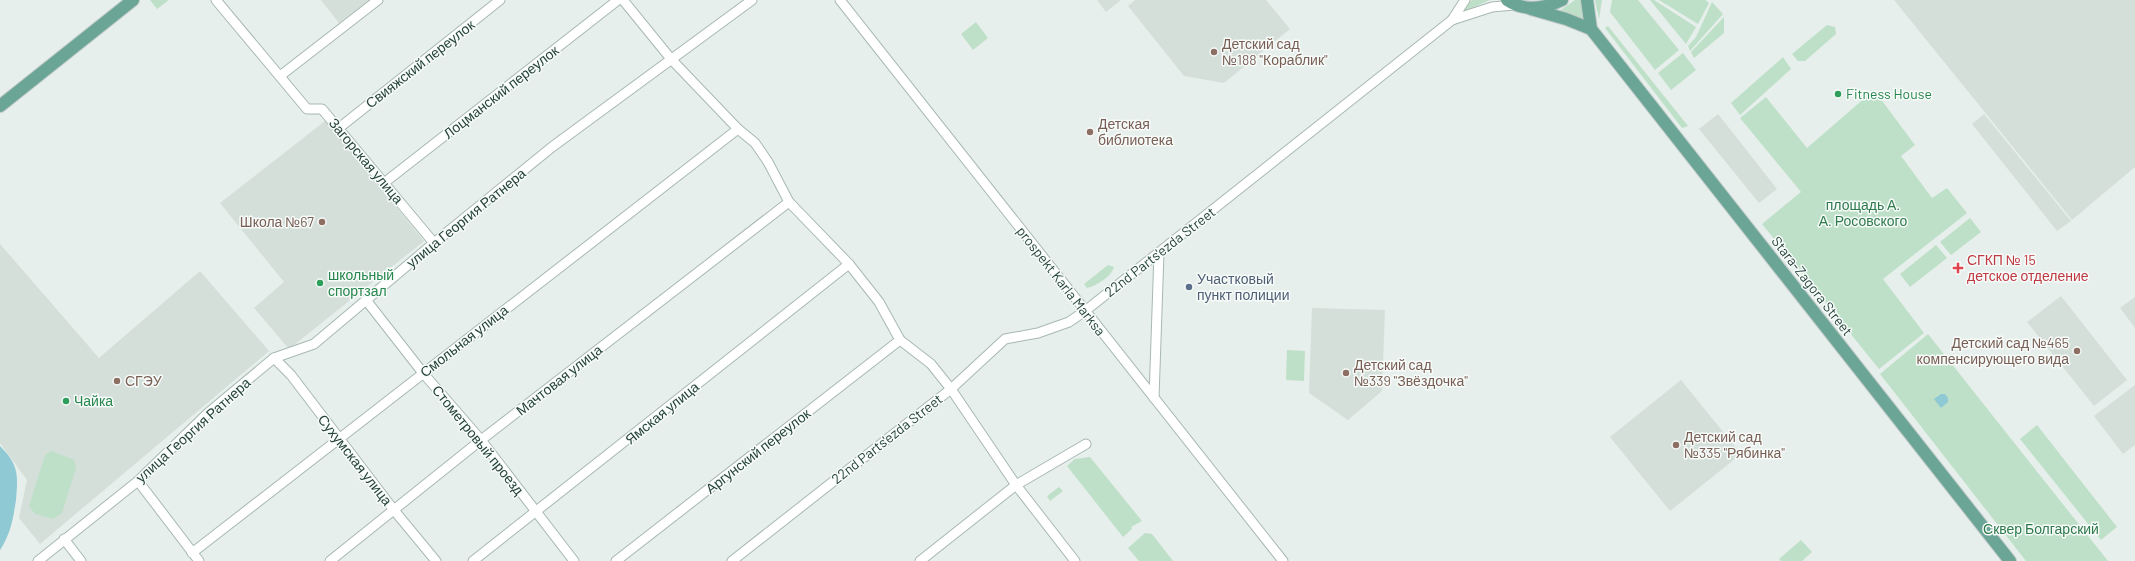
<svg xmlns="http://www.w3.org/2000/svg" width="2135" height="561" viewBox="0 0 2135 561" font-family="Barlow,sans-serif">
  <rect width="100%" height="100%" fill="#e6efeb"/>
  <g fill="#d4dfda">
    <path d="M 321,0 L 369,0 L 339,23 Z"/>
    <path d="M 1097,0 L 1121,0 L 1106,12 Z"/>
    <path d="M 1135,0 L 1266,0 L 1290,29 L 1224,83 L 1184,76 L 1128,6 Z"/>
    <path d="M 1894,0 L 2135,0 L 2135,167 L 2072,220 Z"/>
    <path d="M 1718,114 L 1777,189 L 1759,203 L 1699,129 Z"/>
    <path d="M 1984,114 L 2071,221 L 2057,231 L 1972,124 Z"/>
    <path d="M 325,121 L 424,241 L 289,349 L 254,308 L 284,282 L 220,203 Z"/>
    <path d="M 0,244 L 99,358 L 200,271 L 269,351 L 40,544 L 19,518 L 27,480 L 0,443 Z"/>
    <path d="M 2061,296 L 2127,380 L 2094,406 L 2027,322 Z"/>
    <path d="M 2135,297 L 2135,328 L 2120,308 Z"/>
    <path d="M 1312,308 L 1385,310 L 1382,391 L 1348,420 L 1309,393 Z"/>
    <path d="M 1681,380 L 1741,454 L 1670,511 L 1610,437 Z"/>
    <path d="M 2135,385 L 2135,445 L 2123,454 L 2094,416 Z"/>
  </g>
  <g fill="#bfe0c8">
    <path d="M 150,0 L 169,0 L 157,9 Z"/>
    <path d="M 1472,0 L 1490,0 L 1465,11 L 1463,9 Z"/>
    <path d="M 1575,0 L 1582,0 L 1587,24 L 1558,12 Z"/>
    <path d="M 1595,0 L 1602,0 L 1599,19 Z"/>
    <path d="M 1612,0 L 1638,0 L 1679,50 L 1655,70 L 1610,12 Z"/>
    <path d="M 1650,0 L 1654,0 L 1696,27 L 1686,44 Z"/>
    <path d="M 1659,0 L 1705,0 L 1709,3 L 1698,24 Z"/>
    <path d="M 1712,2 L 1723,14 L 1690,51 L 1688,46 L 1696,37 Z"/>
    <path d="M 1724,17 L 1724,33 L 1694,58 L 1691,52 Z"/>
    <path d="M 976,22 L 988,38 L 973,50 L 961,34 Z"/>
    <path d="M 1827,25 L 1835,27 L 1836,34 L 1805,61 L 1798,61 L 1792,54 Z"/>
    <path d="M 1608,26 L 1688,126 L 1682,128 L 1605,28 Z"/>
    <path d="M 1683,53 L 1696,70 L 1671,90 L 1658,73 Z"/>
    <path d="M 1783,57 L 1791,69 L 1740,115 L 1731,103 Z"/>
    <path d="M 1874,90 L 1915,145 L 1901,156 L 1932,198 L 1947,188 L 1967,213 L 1883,279 L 1924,333 L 1879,369 L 1762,224 L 1801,192 L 1740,118 L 1766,97 L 1807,148 Z"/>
    <path d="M 1970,218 L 1981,232 L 1951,255 L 1940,242 Z"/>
    <path d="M 1936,245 L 1947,258 L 1910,287 L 1900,274 Z"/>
    <path d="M 1108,265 L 1114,267 C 1111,277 1096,286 1087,288 L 1084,284 Z"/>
    <path d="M 1928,334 L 2108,561 L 2026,561 L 1880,374 Z"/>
    <path d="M 1287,350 L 1305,351 L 1304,381 L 1286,380 Z"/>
    <path d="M 2037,425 L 2117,527 L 2101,540 L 2020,439 Z"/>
    <path d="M 52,451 L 74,460 L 76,468 L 62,513 L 53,519 L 35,514 L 29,506 L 44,458 L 46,454 Z"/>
    <path d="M 1090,457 L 1142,521 L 1131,527 L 1132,529 L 1123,537 L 1067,466 L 1075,459 Z"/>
    <path d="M 1059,487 L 1063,491 L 1050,501 L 1047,496 Z"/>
    <path d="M 1145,533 L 1152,534 L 1173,561 L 1139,561 L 1128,548 Z"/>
    <path d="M 1801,540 L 1812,552 L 1802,561 L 1781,561 L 1779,559 Z"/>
  </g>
  <g fill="#8ec9d4">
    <path d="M 1941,394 L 1945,394 L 1948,398 L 1948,402 L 1941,408 L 1934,399 Z"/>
    <path d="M 0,446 C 19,465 18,475 16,500 C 13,519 11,533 0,550 Z"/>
  </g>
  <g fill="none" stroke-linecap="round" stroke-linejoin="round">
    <g stroke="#a8b8b2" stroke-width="11">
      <g id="minor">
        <path d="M 216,0 L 307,109 L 322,109 L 434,243"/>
        <path d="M 623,0 L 671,59 L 738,129 L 755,143 L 768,162 L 789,202 L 849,264 L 879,302 L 900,340 L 931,364 L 951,389 L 1016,485 L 1075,561"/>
        <path d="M 840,0 L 1283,561"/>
        <path d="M 1452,20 L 1492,7 L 1514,5"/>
        <path d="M 280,76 L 378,0"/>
        <path d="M 339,128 L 500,0"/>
        <path d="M 384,183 L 618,0"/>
        <path d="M 366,300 L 423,373 L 481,440 L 574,561"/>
        <path d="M 274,358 L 291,375 L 393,509 L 436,561"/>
        <path d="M 1154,398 L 1159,253"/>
        <path d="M 138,481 L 199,561"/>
        <path d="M 64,539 L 81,561"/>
        <path d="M 192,553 L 738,129"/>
        <path d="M 38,561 L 138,481 L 208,413 L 274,358 L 314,344 L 434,243 L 552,147 L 752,0"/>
        <path d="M 330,561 L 481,440 L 789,202"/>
        <path d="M 473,561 L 849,264"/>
        <path d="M 616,561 L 900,340"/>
        <path d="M 732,561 L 951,389 L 1005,339 L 1038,333 L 1069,322 L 1085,311 L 1452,20 L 1465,0"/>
        <path d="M 920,561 L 1016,485 L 1086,444"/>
      </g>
    </g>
    <g stroke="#c2cac8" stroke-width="14">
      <g id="major">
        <path d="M 1507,0 C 1525,12 1544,9 1562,0"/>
        <path d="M 1587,0 L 1591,29 L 1595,34 L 2010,561"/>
        <path d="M 1531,9 L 1566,19 L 1591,29"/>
        <path d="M 0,106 L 133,0"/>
      </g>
    </g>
    <use href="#minor" stroke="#fff" stroke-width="9"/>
    <use href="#major" stroke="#6aa596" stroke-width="12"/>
  </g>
  <g fill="#8d6e63" stroke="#f7fbf9" stroke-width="1.5">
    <circle cx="1214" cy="52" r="4"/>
    <circle cx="1090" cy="132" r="4"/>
    <circle cx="322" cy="222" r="4"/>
    <circle cx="2077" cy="351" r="4"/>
    <circle cx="1346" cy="373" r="4"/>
    <circle cx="117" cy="381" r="4"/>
    <circle cx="1676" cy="445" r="4"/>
  </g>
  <g fill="#2e9e5b" stroke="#f7fbf9" stroke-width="1.5">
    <circle cx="1838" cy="94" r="4"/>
    <circle cx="320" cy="283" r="4"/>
    <circle cx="66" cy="401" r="4"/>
  </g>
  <path fill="#e0444e" stroke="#f7fbf9" stroke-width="1.5" d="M1956 262h4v4h4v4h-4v4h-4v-4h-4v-4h4z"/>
  <circle fill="#5c6f8a" stroke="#f7fbf9" stroke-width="1.5" cx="1189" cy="287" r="4"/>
  <g text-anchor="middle" stroke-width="3" stroke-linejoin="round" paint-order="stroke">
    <g font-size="14" fill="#785e54" stroke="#f7fbf9" text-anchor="start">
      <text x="1222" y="49">Детский сад<tspan x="1222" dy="16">№188 "Кораблик"</tspan></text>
      <text x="1098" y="129">Детская<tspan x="1098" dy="16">библиотека</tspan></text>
      <text x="314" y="227" text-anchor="end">Школа №67</text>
      <text x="2069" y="348" text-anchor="end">Детский сад №465<tspan x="2069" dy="16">компенсирующего вида</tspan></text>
      <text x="1354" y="370">Детский сад<tspan x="1354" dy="16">№339 "Звёздочка"</tspan></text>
      <text x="125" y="386">СГЭУ</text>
      <text x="1684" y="442">Детский сад<tspan x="1684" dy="16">№335 "Рябинка"</tspan></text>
    </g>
    <g font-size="14" fill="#24423a" stroke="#f7fbf9">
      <text transform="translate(420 64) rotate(-38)" y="5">Свияжский переулок</text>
      <text transform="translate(501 92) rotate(-38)" y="5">Лоцманский переулок</text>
      <text transform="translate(366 161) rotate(50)" y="5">Загорская улица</text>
      <text transform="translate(466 218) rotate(-39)" y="5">улица Георгия Ратнера</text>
      <text transform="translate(1160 252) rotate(-38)" y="5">22nd Parts'ezda Street</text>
      <text transform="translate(1061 281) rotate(52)" y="5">prospekt Karla Marksa</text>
      <text transform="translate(1812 286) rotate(52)" y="5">Stara-Zagora Street</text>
      <text transform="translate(464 341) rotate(-38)" y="5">Смольная улица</text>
      <text transform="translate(559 380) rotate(-38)" y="5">Мачтовая улица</text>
      <text transform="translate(662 413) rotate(-39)" y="5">Ямская улица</text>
      <text transform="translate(193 430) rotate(-42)" y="5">улица Георгия Ратнера</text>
      <text transform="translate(887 439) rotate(-38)" y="5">22nd Parts'ezda Street</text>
      <text transform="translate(478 440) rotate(51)" y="5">Стометровый проезд</text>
      <text transform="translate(758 451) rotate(-38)" y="5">Аргунский переулок</text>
      <text transform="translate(355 460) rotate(52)" y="5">Сухумская улица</text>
    </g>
    <g font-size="14" fill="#27864d" stroke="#f7fbf9" text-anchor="start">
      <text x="1846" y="99">Fitness House</text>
      <text x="328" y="280">школьный<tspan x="328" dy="16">спортзал</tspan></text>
      <text x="74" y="406">Чайка</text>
    </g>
    <g font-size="14" fill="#2d7a4b" stroke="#f7fbf9">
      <text x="1863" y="210">площадь А.<tspan x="1863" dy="16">А. Росовского</tspan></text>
      <text x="2041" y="534">Сквер Болгарский</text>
    </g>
    <g font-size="14" fill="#be3a42" stroke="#f7fbf9" text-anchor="start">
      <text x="1967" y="265">СГКП № 15<tspan x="1967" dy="16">детское отделение</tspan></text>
    </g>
    <g font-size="14" fill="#4e5e75" stroke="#f7fbf9" text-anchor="start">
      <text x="1197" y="284">Участковый<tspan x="1197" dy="16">пункт полиции</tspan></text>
    </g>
  </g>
</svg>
